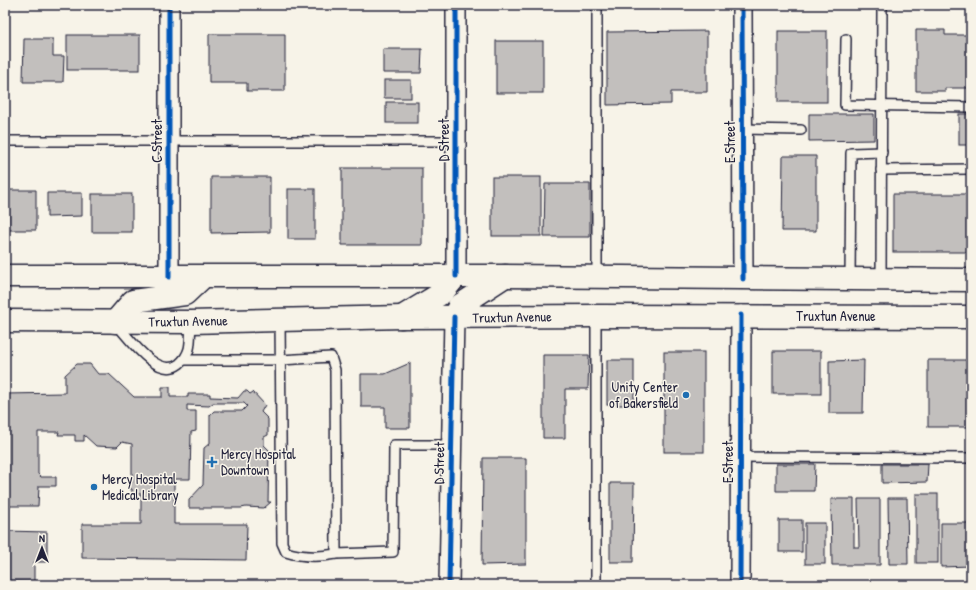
<svg xmlns="http://www.w3.org/2000/svg" width="976" height="590" viewBox="0 0 976 590" font-family="'Patrick Hand',sans-serif">
  <rect width="100%" height="100%" fill="#f7f3e8"/>
  <filter id="ink" filterUnits="userSpaceOnUse"><feTurbulence type="fractalNoise" baseFrequency=".025" numOctaves="2"/><feDisplacementMap in="SourceGraphic" scale="8" xChannelSelector="R" yChannelSelector="G"/><feConvolveMatrix kernelMatrix="1 2 1 2 8 2 1 2 1" color-interpolation-filters="sRGB"/></filter>
  <g filter="url(#ink)">
    <g fill="#c2bfbd" stroke="#22223b">
      <path d="M 916,30 L 945,30 L 945,35 L 971,35 L 971,88 L 945,88 L 945,91 L 916,91 Z"/>
      <path d="M 707,31 L 707,92 L 671,92 L 671,104 L 607,105 L 607,32 Z"/>
      <rect x="778" y="31" width="49" height="71"/>
      <path d="M 209,34 L 285,34 L 285,91 L 247,91 L 247,83 L 209,83 Z"/>
      <rect x="67" y="35" width="73" height="35"/>
      <path d="M 24,39 L 53,39 L 53,56 L 64,56 L 63,82 L 23,82 Z"/>
      <rect x="496" y="41" width="47" height="52"/>
      <path d="M 383,49 L 422,49 L 421,73 L 383,73 Z"/>
      <rect x="384" y="80" width="27" height="18"/>
      <rect x="386" y="102" width="32" height="21"/>
      <path d="M 809,114 L 874,114 L 874,140 L 809,141 Z"/>
      <rect x="959" y="114" width="12" height="31"/>
      <path d="M 783,156 L 816,156 L 816,231 L 782,231 Z"/>
      <rect x="342" y="168" width="80" height="77"/>
      <path d="M 211,177 L 270,177 L 270,232 L 211,233 Z"/>
      <rect x="492" y="177" width="49" height="59"/>
      <path d="M 545,184 L 590,184 L 590,237 L 544,237 Z"/>
      <rect x="288" y="189" width="27" height="50"/>
      <path d="M 9,190 L 36,190 L 36,230 L 8,230 Z"/>
      <path d="M 47,193 L 82,193 L 82,216 L 47,217 Z"/>
      <rect x="92" y="194" width="40" height="38"/>
      <rect x="893" y="194" width="78" height="58"/>
      <rect x="773" y="351" width="48" height="43"/>
      <rect x="664" y="352" width="40" height="100"/>
      <path d="M 543,355 L 589,355 L 588,389 L 565,389 L 565,438 L 543,438 Z"/>
      <rect x="607" y="360" width="27" height="45"/>
      <path d="M 864,360 L 863,413 L 829,413 L 829,361 Z"/>
      <rect x="928" y="360" width="43" height="67"/>
      <path d="M 410,363 L 410,428 L 385,428 L 385,407 L 361,407 L 361,374 L 385,374 Z"/>
      <path d="M 77,364 L 90,364 L 98,374 L 109,374 L 134,397 L 162,397 L 162,387 L 170,387 L 170,397 L 188,397 L 188,394 L 210,394 L 210,397 L 238,398 L 244,391 L 247,391 L 250,394 L 253,392 L 265,405 L 261,412 L 268,419 L 268,435 L 264,437 L 264,445 L 269,450 L 268,502 L 271,502 L 264,508 L 246,507 L 241,508 L 189,508 L 189,500 L 203,485 L 204,448 L 210,443 L 210,415 L 214,411 L 242,411 L 247,406 L 244,403 L 213,403 L 209,406 L 187,405 L 187,411 L 196,411 L 196,431 L 191,432 L 190,479 L 174,479 L 174,524 L 247,524 L 246,560 L 82,558 L 82,524 L 141,524 L 141,494 L 132,494 L 132,489 L 129,489 L 129,483 L 132,483 L 132,444 L 122,442 L 117,447 L 96,446 L 84,435 L 84,441 L 75,441 L 75,435 L 58,435 L 59,432 L 38,432 L 38,474 L 41,477 L 56,477 L 56,486 L 39,486 L 38,506 L 5,506 L 5,394 L 65,393 L 65,375 Z"/>
      <path d="M 483,458 L 526,458 L 526,564 L 482,565 Z"/>
      <path d="M 776,464 L 815,464 L 814,491 L 776,491 Z"/>
      <path d="M 882,464 L 928,464 L 927,482 L 882,483 Z"/>
      <path d="M 610,483 L 634,483 L 633,562 L 610,562 Z"/>
      <rect x="916" y="494" width="22" height="69"/>
      <path d="M 888,498 L 907,498 L 908,564 L 889,564 Z"/>
      <path d="M 831,499 L 854,499 L 854,547 L 859,547 L 858,499 L 880,499 L 880,565 L 832,565 Z"/>
      <rect x="779" y="520" width="23" height="32"/>
      <rect x="805" y="523" width="20" height="41"/>
      <path d="M 941,523 L 971,523 L 971,566 L 941,567 Z"/>
      <path d="M 5,531 L 47,532 L 47,562 L 34,562 L 34,582 L 5,581 Z"/>
    </g>
    <g fill="none" stroke-linecap="round" stroke-linejoin="round">
      <g stroke="#22223b" stroke-width="12">
        <g id="lane">
          <path d="M 597,5 L 597,277"/>
          <path d="M 846,39 L 845,105 L 971,107"/>
          <path d="M 742,129 L 801,130"/>
          <path d="M 5,141 L 456,141"/>
          <path d="M 881,170 L 971,169"/>
          <path d="M 850,279 L 851,153 L 882,152"/>
          <path d="M 881,280 L 882,5"/>
          <path d="M 117,325 C 129,338 158,380 179,364 C 184,360 187,356 189,349 C 191,341 190,331 191,322"/>
          <path d="M 185,360 L 280,360 L 331,357 L 335,370 L 336,554 C 320,557 302,557 286,552 L 282,543 C 282,469 280,394 280,320"/>
          <path d="M 740,457 L 971,458"/>
          <path d="M 336,554 L 393,552 L 394,445 L 451,445"/>
          <path d="M 596,585 L 596,316"/>
        </g>
      </g>
      <g stroke="#22223b" stroke-width="22">
        <g id="street">
          <path d="M 169,5 L 169,277"/>
          <path d="M 456,5 L 456,276"/>
          <path d="M 742,5 L 743,279"/>
          <path d="M 449,585 L 454,317"/>
          <path d="M 740,585 L 741,315"/>
        </g>
      </g>
      <g stroke="#22223b" stroke-width="25">
        <g id="secondary">
          <path d="M 5,276 L 505,276 L 971,280"/>
          <path d="M 402,317 L 442,293 L 456,276"/>
          <path d="M 454,317 L 459,306 L 505,276"/>
          <path d="M 5,321 L 191,322 L 402,317 L 596,316 L 971,317"/>
          <path d="M 115,322 L 133,301 L 185,294 L 203,277"/>
        </g>
      </g>
      <use href="#lane" stroke="#f7f3e8" stroke-width="9"/>
      <use href="#street" stroke="#f7f3e8" stroke-width="19"/>
      <use href="#secondary" stroke="#f7f3e8" stroke-width="22"/>
      <g stroke="#f7f3e8" stroke-width="8">
        <g id="cycleway">
          <path d="M 169,5 L 169,277"/>
          <path d="M 456,5 L 456,276"/>
          <path d="M 742,5 L 743,279"/>
          <path d="M 449,585 L 454,317"/>
          <path d="M 740,585 L 741,315"/>
        </g>
      </g>
      <use href="#cycleway" stroke="#0057b8" stroke-width="5"/>
    </g>
  </g>
  <g fill="#1f6fb2" stroke="#f7f3e8" stroke-width="1.5">
    <circle cx="686" cy="395" r="4"/>
    <path d="M210 456h4v4h4v4h-4v4h-4v-4h-4v-4h4z"/>
    <circle cx="94" cy="487" r="4"/>
  </g>
  <g text-anchor="middle" stroke-width="3" stroke-linejoin="round" paint-order="stroke">
    <g font-size="14" fill="#22223b" stroke="#f7f3e8">
      <text transform="translate(444 140) rotate(-90)" y="5">D Street</text>
      <text transform="translate(157 141) rotate(-90)" y="5">C Street</text>
      <text transform="translate(730 142) rotate(-90)" y="5">E Street</text>
      <text x="836" y="321">Truxtun Avenue</text>
      <text transform="translate(512 317) rotate(-1)" y="5">Truxtun Avenue</text>
      <text transform="translate(188 321) rotate(-1)" y="5">Truxtun Avenue</text>
      <text transform="translate(728 462) rotate(-90)" y="5">E Street</text>
      <text transform="translate(439 463) rotate(-89)" y="5">D Street</text>
    </g>
    <g font-size="14" fill="#22223b" stroke="#f7f3e8" text-anchor="start">
      <text x="678" y="392" text-anchor="end">Unity Center<tspan x="678" dy="16">of Bakersfield</tspan></text>
      <text x="221" y="459">Mercy Hospital<tspan x="221" dy="16">Downtown</tspan></text>
      <text x="102" y="484">Mercy Hospital<tspan x="102" dy="16">Medical Library</tspan></text>
    </g>
  </g>
  <rect width="976" height="590" fill="none" stroke="#f7f3e8" stroke-width="20"/>
  <rect x="10" y="10" width="956" height="570" fill="none" stroke="#22223b" stroke-width="1.5" filter="url(#ink)"/>
  <g transform="translate(42 548)" stroke="#f7f3e8" stroke-width="3" paint-order="stroke">
  <path d="M0-3L7 15L0 10L-7 15Z" fill="#22223b"/>
  <text y="-6" font-size="11" font-weight="bold" text-anchor="middle" fill="#22223b">N</text>
  </g>
</svg>
